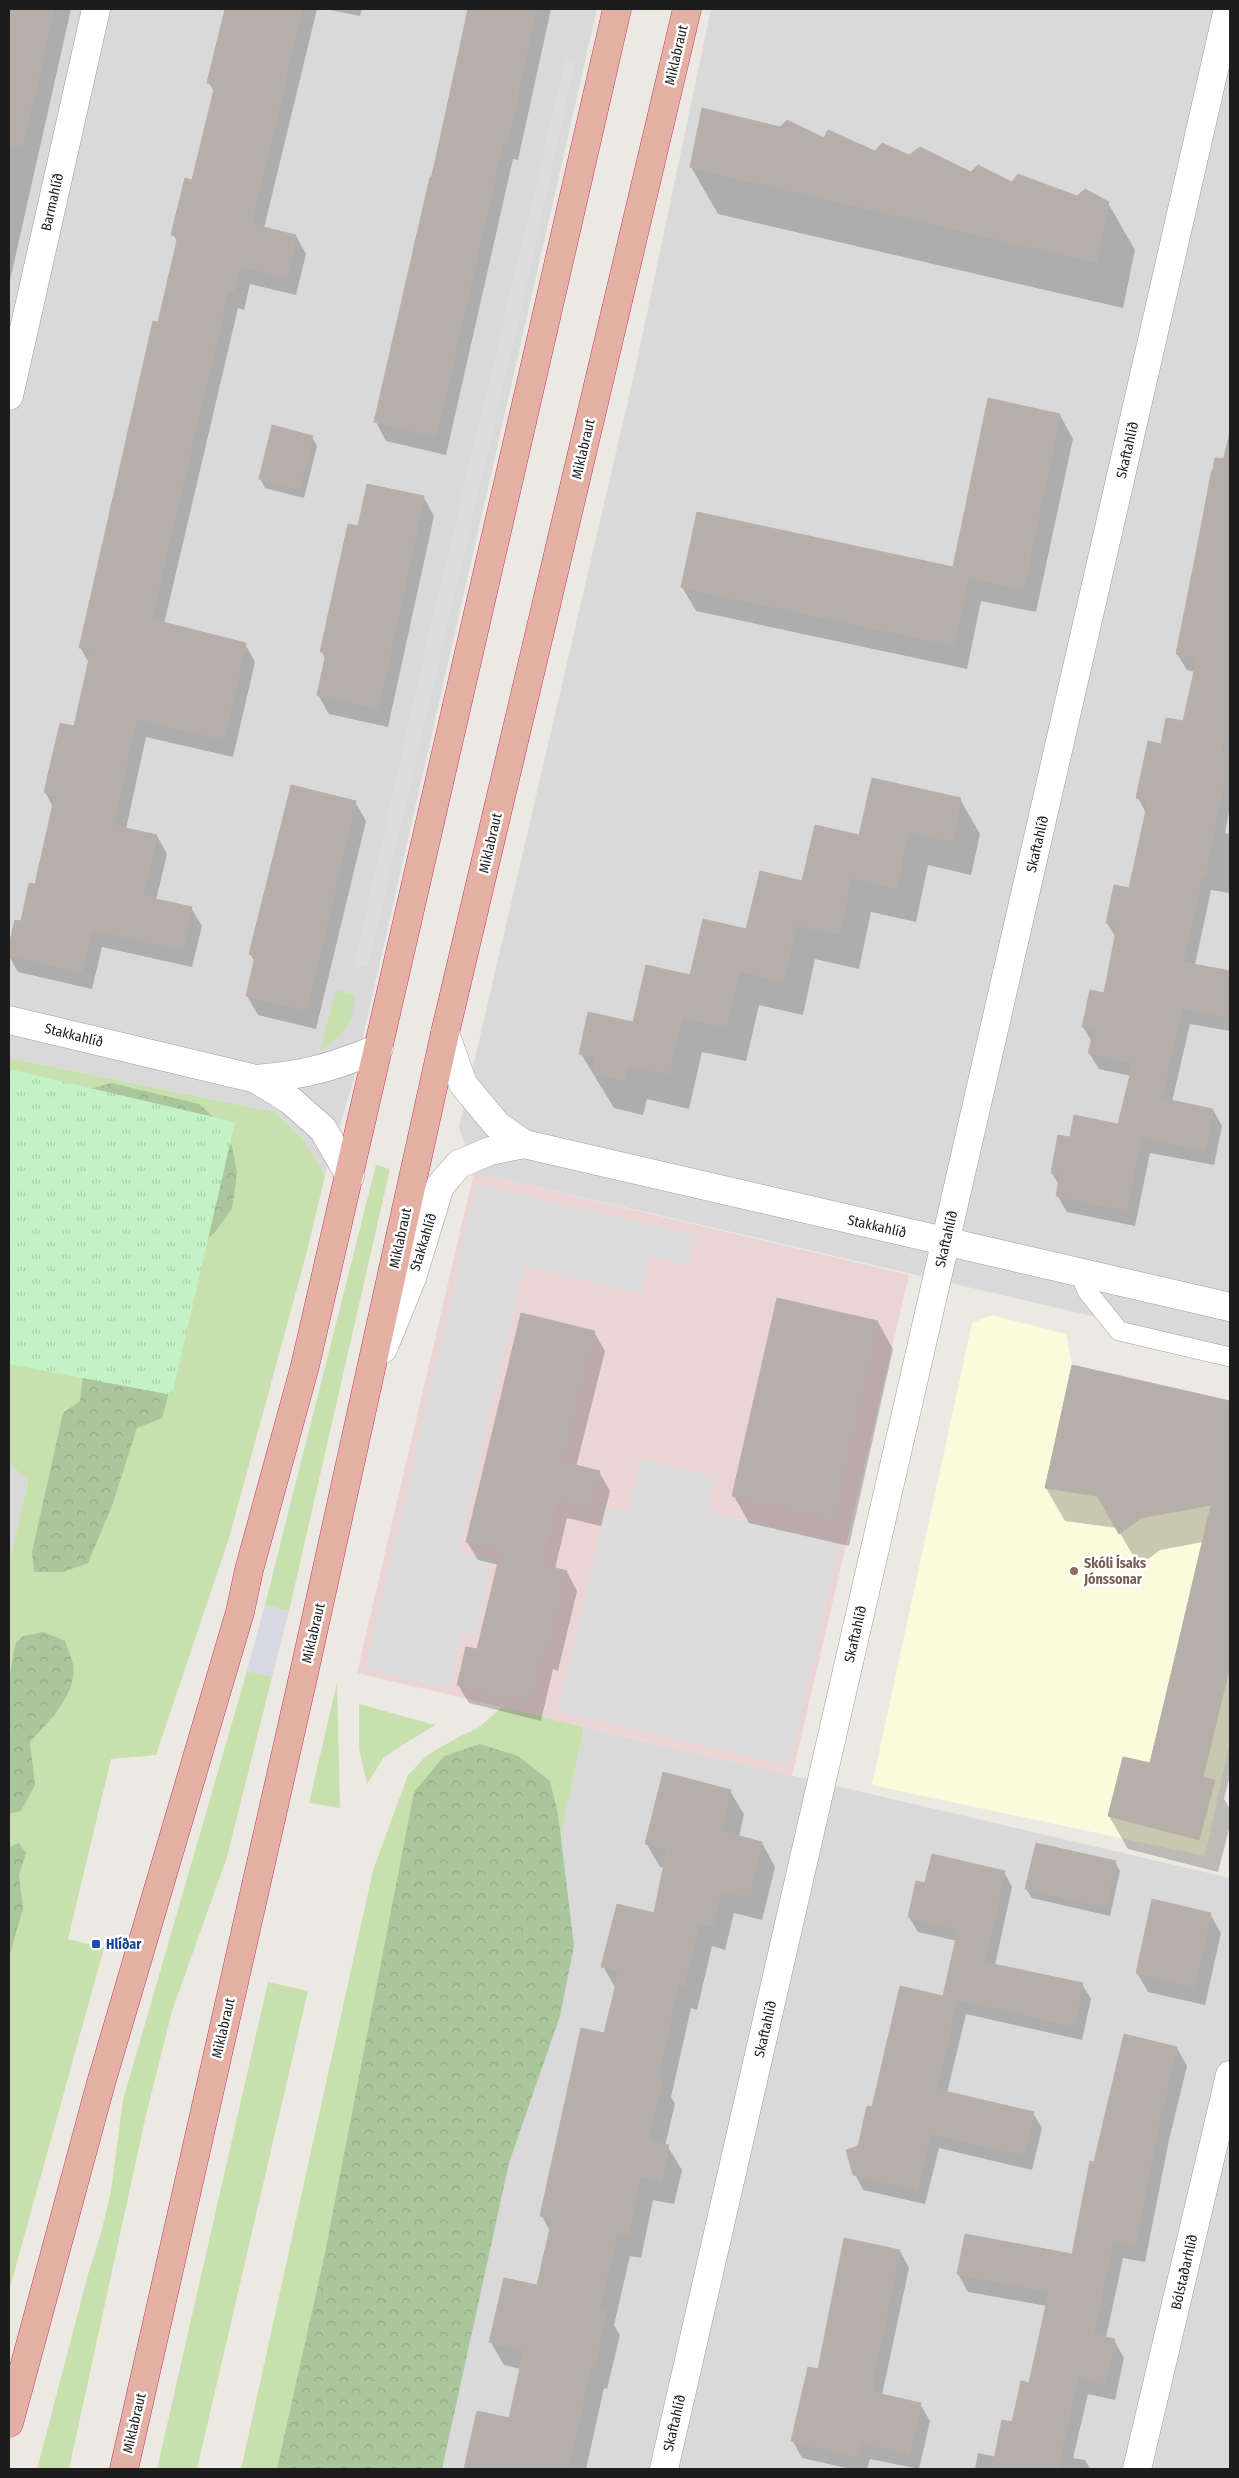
<svg xmlns="http://www.w3.org/2000/svg" width="1239" height="2478" viewBox="0 0 1239 2478" font-family="'Fira Sans Condensed',sans-serif">
  <defs>
    <pattern id="forest-crowns" width="20" height="18" patternUnits="userSpaceOnUse" patternTransform="scale(1.25)"><rect width="20" height="18" fill="#aac69c"/><path d="M2 6a3 3 0 1 1 6 0M12 15a3 3 0 1 1 6 0" fill="none" stroke="#92aa86"/></pattern>
    <pattern id="park-tufts" width="24" height="20" patternUnits="userSpaceOnUse" patternTransform="scale(1.25)"><rect width="24" height="20" fill="#c4f2c7"/><path d="M3 7l-1-3M5 7V3M7 7l1-3M15 17l-1-3M17 17v-4M19 17l1-3" fill="none" stroke="#a8cfaa"/></pattern>
  </defs>
  <rect width="100%" height="100%" fill="#ece9e3"/>
  <g fill="#dad9d9">
    <path d="M 9,9 L 597,9 L 352,1085 L 325,1176 L 302,1138 L 275,1112 L 9,1058 Z"/>
    <path d="M 711,9 L 1230,9 L 1230,1348 L 474,1172 L 459,1127 L 634,375 Z"/>
    <path d="M 9,1463 L 28,1481 L 9,1564 Z"/>
    <path d="M 584,1727 L 1230,1878 L 1230,2469 L 427,2469 Z"/>
  </g>
  <path fill="#ebd4d4" d="M 474,1172 L 909,1275 L 792,1776 L 357,1673 Z"/>
  <path fill="#fafadd" d="M 992,1315 L 1066,1334 L 1072,1365 L 1230,1401 L 1230,1741 L 1205,1856 L 872,1785 L 972,1323 Z"/>
  <g fill="#c8e0ae">
    <path d="M 336,990 L 354,995 C 356,1023 342,1036 320,1050 Z"/>
    <path d="M 9,1058 L 275,1112 L 302,1138 L 325,1176 L 306,1255 L 229,1538 L 156,1755 L 111,1759 L 68,1939 L 104,1948 L 9,2291 L 9,1564 L 28,1481 L 9,1463 Z"/>
    <path d="M 376,1165 L 390,1169 L 289,1611 L 265,1605 Z"/>
    <path d="M 247,1671 L 272,1677 L 227,1857 L 172,2011 L 146,2115 L 69,2469 L 37,2469 L 89,2271 L 101,2233 L 111,2191 L 123,2100 Z"/>
    <path d="M 337,1683 L 340,1808 L 309,1803 Z"/>
    <path d="M 359,1704 L 435,1725 L 384,1757 L 367,1784 L 359,1749 Z"/>
    <path d="M 502,1707 L 584,1727 L 427,2469 L 241,2469 L 373,1870 L 408,1775 L 426,1756 L 458,1737 L 478,1728 Z"/>
    <path d="M 268,1982 L 308,1991 L 197,2469 L 157,2469 Z"/>
  </g>
  <g fill="url(#forest-crowns)">
    <path d="M 9,1074 L 79,1092 L 111,1083 L 199,1104 L 218,1121 L 232,1146 L 237,1173 L 232,1209 L 215,1232 L 189,1257 L 176,1366 L 162,1418 L 137,1428 L 112,1506 L 88,1563 L 63,1572 L 34,1572 L 32,1552 L 63,1413 L 80,1401 L 83,1373 Z"/>
    <path d="M 43,1632 L 65,1641 C 68,1649 71,1657 73,1664 C 78,1694 48,1722 30,1742 L 35,1785 L 21,1811 L 9,1814 L 9,1683 L 14,1650 L 16,1643 L 23,1636 Z"/>
    <path d="M 480,1744 L 518,1756 L 550,1781 L 558,1814 L 574,1946 L 560,2016 L 509,2163 L 442,2469 L 277,2469 L 324,2258 L 414,1792 L 444,1756 Z"/>
    <path d="M 19,1843 L 26,1853 L 19,1875 L 23,1908 L 9,1958 L 9,1847 Z"/>
  </g>
  <path fill="url(#park-tufts)" d="M 9,1069 L 235,1122 L 172,1395 L 9,1364 Z"/>
  <g fill="#dcdcdc">
    <path d="M 566,59 L 575,62 L 526,288 L 368,966 L 354,966 L 428,638 Z"/>
    <path d="M 477,1185 L 695,1235 L 688,1264 L 650,1256 L 641,1293 L 524,1266 L 459,1551 L 493,1559 L 476,1635 L 463,1632 L 451,1689 L 366,1669 Z"/>
    <path d="M 641,1459 L 715,1477 L 707,1511 L 840,1542 L 789,1765 L 558,1712 L 606,1507 L 628,1512 Z"/>
  </g>
  <path fill="#d7d8e1" d="M 265,1605 L 289,1611 L 272,1677 L 247,1671 Z"/>
  <g fill="#0003">
    <path d="M 9,9 L 71,9 L 9,285 Z"/>
    <path d="M 225,9 L 317,9 L 264,228 L 296,236 L 306,254 L 296,295 L 250,284 L 244,310 L 238,308 L 164,624 L 245,644 L 255,662 L 233,757 L 146,737 L 126,829 L 157,836 L 167,854 L 156,900 L 191,908 L 202,926 L 192,967 L 102,947 L 92,989 L 18,972 L 9,956 L 9,951 L 16,921 L 22,923 L 36,886 L 53,807 L 45,792 L 60,725 L 75,728 L 89,663 L 80,647 L 178,243 L 173,234 L 193,181 L 214,92 L 209,83 Z"/>
    <path d="M 326,9 L 362,9 L 360,16 Z"/>
    <path d="M 469,9 L 551,9 L 518,160 L 513,159 L 446,455 L 386,441 L 376,422 Z"/>
    <path d="M 824,139 L 875,153 L 909,156 L 971,174 L 1108,203 L 1135,250 L 1123,308 L 718,214 L 691,167 Z"/>
    <path d="M 1060,415 L 1073,439 L 1036,612 L 981,601 L 967,669 L 696,611 L 682,587 L 954,568 Z"/>
    <path d="M 1230,430 L 1230,806 L 1225,833 L 1230,834 L 1230,893 L 1211,890 L 1195,965 L 1230,972 L 1230,1031 L 1190,1024 L 1172,1102 L 1213,1110 L 1222,1126 L 1214,1165 L 1150,1153 L 1135,1226 L 1067,1212 L 1057,1195 L 1059,1185 L 1052,1173 L 1070,1139 L 1119,1125 L 1131,1076 L 1099,1069 L 1089,1053 L 1092,1042 L 1083,1027 L 1105,995 L 1116,938 L 1107,923 L 1130,889 L 1146,813 L 1138,798 L 1162,745 L 1184,723 L 1195,672 L 1187,670 L 1177,654 L 1211,471 L 1220,472 Z"/>
    <path d="M 312,437 L 317,446 L 304,498 L 265,488 L 260,478 Z"/>
    <path d="M 424,498 L 434,516 L 388,727 L 329,714 L 318,695 L 326,660 L 321,651 L 359,527 Z"/>
    <path d="M 960,799 L 980,834 L 971,875 L 928,865 L 916,922 L 871,912 L 859,969 L 815,959 L 803,1015 L 759,1005 L 746,1061 L 702,1052 L 689,1109 L 647,1099 L 643,1115 L 614,1108 L 581,1054 L 633,1023 L 860,837 Z"/>
    <path d="M 355,802 L 366,821 L 316,1029 L 258,1015 L 247,996 L 255,962 L 250,954 Z"/>
    <path d="M 878,1322 L 893,1349 L 849,1546 L 749,1523 L 734,1496 Z"/>
    <path d="M 594,1332 L 605,1351 L 576,1467 L 599,1472 L 610,1491 L 601,1526 L 567,1518 L 555,1569 L 567,1572 L 577,1591 L 558,1671 L 553,1669 L 541,1721 L 469,1703 L 458,1685 L 478,1651 L 499,1565 L 478,1560 L 467,1542 Z"/>
    <path d="M 1073,1366 L 1230,1402 L 1230,1775 L 1224,1799 L 1230,1809 L 1230,1825 L 1218,1872 L 1128,1849 L 1109,1816 L 1151,1765 L 1203,1542 L 1160,1550 L 1139,1566 L 1117,1528 L 1065,1521 L 1046,1488 Z"/>
    <path d="M 730,1791 L 744,1814 L 739,1837 L 762,1843 L 775,1867 L 762,1920 L 734,1913 L 725,1950 L 712,1946 L 697,2010 L 691,2008 L 671,2097 L 675,2104 L 665,2146 L 668,2147 L 682,2170 L 674,2204 L 653,2200 L 641,2258 L 630,2256 L 614,2325 L 620,2335 L 607,2389 L 604,2388 L 586,2469 L 466,2469 L 478,2413 L 510,2420 L 521,2369 L 504,2365 L 490,2341 L 537,2287 L 550,2231 L 542,2216 L 605,2034 L 616,1989 L 603,1966 L 655,1914 L 664,1868 L 660,1867 L 646,1843 Z"/>
    <path d="M 1115,1862 L 1120,1871 L 1110,1916 L 1032,1898 L 1026,1889 Z"/>
    <path d="M 1004,1872 L 1012,1887 L 995,1965 L 1082,1984 L 1091,1999 L 1082,2040 L 966,2014 L 947,2093 L 1033,2113 L 1042,2128 L 1032,2170 L 939,2148 L 925,2204 L 863,2190 L 855,2174 L 859,2147 L 873,2109 L 944,1998 L 957,1941 L 918,1932 L 909,1917 L 926,1885 Z"/>
    <path d="M 1153,1901 L 1210,1914 L 1221,1933 L 1205,2005 L 1148,1992 L 1137,1973 Z"/>
    <path d="M 1177,2048 L 1187,2066 L 1169,2140 L 1145,2262 L 1123,2258 L 1106,2338 L 1114,2340 L 1124,2358 L 1115,2400 L 1088,2394 L 1073,2458 L 1085,2460 L 1090,2469 L 975,2469 L 978,2453 L 996,2457 L 1013,2423 L 1030,2384 L 1047,2306 L 968,2292 L 958,2274 L 1073,2256 L 1095,2163 Z"/>
    <path d="M 900,2251 L 909,2268 L 882,2395 L 920,2404 L 930,2421 L 919,2469 L 870,2459 L 867,2469 L 851,2469 L 802,2458 L 793,2441 L 819,2371 Z"/>
  </g>
  <g fill="#b5aea9" stroke="#bcb0a7">
    <path d="M 9,9 L 54,9 L 22,147 L 9,146 Z"/>
    <path d="M 225,9 L 302,9 L 251,224 L 296,235 L 286,277 L 240,266 L 234,292 L 228,291 L 151,619 L 246,643 L 223,739 L 136,719 L 113,825 L 157,835 L 143,896 L 192,907 L 182,950 L 92,929 L 82,972 L 9,955 L 9,945 L 15,920 L 21,921 L 29,883 L 35,884 L 55,795 L 44,792 L 60,723 L 74,726 L 91,650 L 79,648 L 153,321 L 158,322 L 178,236 L 171,235 L 185,178 L 192,180 L 215,85 L 207,83 Z"/>
    <path d="M 468,9 L 536,9 L 507,142 L 503,141 L 436,436 L 374,422 L 430,177 L 432,177 Z"/>
    <path d="M 702,108 L 780,127 L 787,120 L 824,138 L 828,130 L 875,151 L 882,143 L 909,155 L 920,147 L 971,172 L 978,165 L 1012,182 L 1018,174 L 1077,196 L 1085,189 L 1109,202 L 1096,262 L 690,167 Z"/>
    <path d="M 988,398 L 1060,414 L 1023,589 L 968,577 L 954,645 L 681,587 L 697,512 L 953,567 Z"/>
    <path d="M 272,425 L 313,436 L 299,489 L 259,479 Z"/>
    <path d="M 1215,458 L 1230,459 L 1230,707 L 1221,752 L 1229,754 L 1205,874 L 1202,874 L 1183,962 L 1230,971 L 1230,1017 L 1182,1008 L 1161,1098 L 1213,1109 L 1205,1150 L 1141,1137 L 1126,1210 L 1056,1196 L 1060,1175 L 1051,1173 L 1058,1135 L 1070,1137 L 1074,1115 L 1118,1124 L 1133,1063 L 1088,1053 L 1094,1030 L 1082,1027 L 1090,990 L 1104,993 L 1117,926 L 1106,923 L 1114,885 L 1129,888 L 1148,801 L 1136,798 L 1148,741 L 1161,744 L 1166,718 L 1183,721 L 1197,658 L 1176,654 Z"/>
    <path d="M 367,484 L 424,496 L 378,708 L 317,695 L 326,653 L 320,652 L 348,524 L 358,526 Z"/>
    <path d="M 872,778 L 961,798 L 952,841 L 908,831 L 896,888 L 851,878 L 839,934 L 796,925 L 783,981 L 740,971 L 726,1027 L 682,1017 L 669,1074 L 628,1065 L 624,1080 L 593,1073 L 596,1058 L 579,1054 L 588,1012 L 633,1022 L 646,965 L 690,975 L 703,919 L 746,929 L 760,871 L 802,881 L 815,825 L 859,835 Z"/>
    <path d="M 291,785 L 356,801 L 306,1010 L 246,996 L 255,956 L 249,954 Z"/>
    <path d="M 777,1298 L 878,1321 L 834,1519 L 732,1496 Z"/>
    <path d="M 521,1313 L 595,1331 L 563,1462 L 600,1471 L 591,1508 L 557,1500 L 541,1564 L 567,1571 L 547,1652 L 542,1651 L 531,1703 L 457,1685 L 466,1647 L 477,1649 L 501,1550 L 466,1542 Z"/>
    <path d="M 1072,1365 L 1230,1401 L 1230,1666 L 1203,1777 L 1215,1780 L 1199,1840 L 1108,1816 L 1123,1757 L 1150,1763 L 1211,1505 L 1141,1518 L 1119,1534 L 1097,1496 L 1045,1488 Z"/>
    <path d="M 663,1772 L 731,1790 L 721,1831 L 762,1842 L 749,1897 L 721,1890 L 712,1926 L 699,1923 L 683,1987 L 678,1985 L 657,2078 L 662,2079 L 648,2141 L 669,2145 L 661,2181 L 640,2176 L 628,2235 L 617,2232 L 599,2309 L 607,2311 L 594,2366 L 591,2365 L 568,2469 L 464,2469 L 477,2411 L 509,2418 L 524,2350 L 489,2342 L 504,2278 L 537,2285 L 552,2219 L 540,2216 L 581,2028 L 604,2033 L 619,1971 L 601,1967 L 617,1904 L 654,1913 L 667,1849 L 645,1844 Z"/>
    <path d="M 1036,1843 L 1116,1861 L 1105,1907 L 1025,1889 Z"/>
    <path d="M 932,1854 L 1005,1871 L 984,1962 L 1083,1983 L 1074,2026 L 957,1999 L 936,2089 L 1034,2112 L 1024,2155 L 930,2133 L 917,2190 L 853,2175 L 846,2150 L 858,2146 L 867,2106 L 872,2107 L 900,1986 L 943,1996 L 958,1929 L 908,1917 L 916,1881 L 925,1883 Z"/>
    <path d="M 1152,1899 L 1211,1913 L 1194,1987 L 1136,1973 Z"/>
    <path d="M 1124,2034 L 1177,2047 L 1159,2121 L 1135,2245 L 1113,2240 L 1093,2334 L 1115,2339 L 1105,2383 L 1078,2377 L 1057,2469 L 992,2469 L 1002,2420 L 1012,2422 L 1021,2381 L 1029,2383 L 1049,2291 L 957,2274 L 965,2234 L 1072,2254 L 1090,2161 L 1094,2162 Z"/>
    <path d="M 844,2238 L 900,2250 L 872,2382 L 875,2382 L 872,2392 L 921,2403 L 909,2454 L 861,2443 L 857,2457 L 791,2441 L 808,2367 L 818,2369 Z"/>
  </g>
  <g fill="none" stroke-linecap="round" stroke-linejoin="round">
    <g stroke="#9d9d9d" stroke-width="20">
      <path id="service" d="M 1080,1273 L 1087,1291 L 1119,1331 L 1230,1357"/>
    </g>
    <g stroke="#9d9d9d" stroke-width="29">
      <g id="minor">
        <path d="M 9,396 L 96,9"/>
        <path d="M 9,1020 L 256,1079 L 290,1100 L 323,1129 L 350,1176"/>
        <path d="M 445,1033 L 463,1084 L 497,1125 L 524,1144 L 1230,1307"/>
        <path d="M 256,1079 C 306,1075 333,1067 379,1048"/>
        <path d="M 383,1349 L 412,1278 L 440,1186 L 459,1164 L 490,1151 L 524,1144"/>
        <path d="M 664,2469 L 1228,9"/>
        <path d="M 1137,2469 L 1230,2075"/>
      </g>
    </g>
    <g stroke="#c1396b" stroke-width="29">
      <g id="trunk">
        <path d="M 9,2423 L 101,2083 L 240,1612 L 249,1570 L 305,1366 L 617,9"/>
        <path d="M 124,2469 L 304,1673 L 445,1033 L 687,9"/>
      </g>
    </g>
    <use href="#service" stroke="#fff" stroke-width="19"/>
    <use href="#minor" stroke="#fff" stroke-width="28"/>
    <use href="#trunk" stroke="#e4b0a3" stroke-width="28"/>
  </g>
  <circle fill="#8d6e63" stroke="#fff" stroke-width="2" cx="1074" cy="1571" r="5"/>
  <rect fill="#1a4fb4" stroke="#fff" stroke-width="2" x="91" y="1939" width="10" height="10" rx="2.5"/>
  <g text-anchor="middle" stroke-width="5" stroke-linejoin="round" paint-order="stroke">
    <g font-size="14" fill="#1c1c1c" stroke="#fff">
      <text transform="translate(676 55) rotate(-77)" y="5">Miklabraut</text>
      <text transform="translate(52 202) rotate(-77)" y="5">Barmahlíð</text>
      <text transform="translate(583 449) rotate(-77)" y="5">Miklabraut</text>
      <text transform="translate(1127 450) rotate(-77)" y="5">Skaftahlíð</text>
      <text transform="translate(490 843) rotate(-77)" y="5">Miklabraut</text>
      <text transform="translate(1037 844) rotate(-77)" y="5">Skaftahlíð</text>
      <text transform="translate(74 1035) rotate(14)" y="5">Stakkahlíð</text>
      <text transform="translate(877 1226) rotate(13)" y="5">Stakkahlíð</text>
      <text transform="translate(400 1238) rotate(-78)" y="5">Miklabraut</text>
      <text transform="translate(946 1239) rotate(-77)" y="5">Skaftahlíð</text>
      <text transform="translate(423 1242) rotate(-73)" y="5">Stakkahlíð</text>
      <text transform="translate(313 1633) rotate(-77)" y="5">Miklabraut</text>
      <text transform="translate(855 1634) rotate(-77)" y="5">Skaftahlíð</text>
      <text transform="translate(223 2028) rotate(-77)" y="5">Miklabraut</text>
      <text transform="translate(765 2029) rotate(-77)" y="5">Skaftahlíð</text>
      <text transform="translate(1184 2272) rotate(-77)" y="5">Bólstaðarhlíð</text>
      <text transform="translate(134 2423) rotate(-77)" y="5">Miklabraut</text>
      <text transform="translate(674 2423) rotate(-77)" y="5">Skaftahlíð</text>
    </g>
    <g font-size="14" font-weight="bold" fill="#785e54" stroke="#fff" text-anchor="start">
      <text x="1084" y="1568">Skóli Ísaks<tspan x="1084" dy="16">Jónssonar</tspan></text>
    </g>
    <g font-size="14" font-weight="bold" fill="#164399" stroke="#fff" text-anchor="start">
      <text x="106" y="1949">Hlíðar</text>
    </g>
  </g>
  <rect width="1239" height="2478" fill="none" stroke="#1c1c1c" stroke-width="20"/>
</svg>
